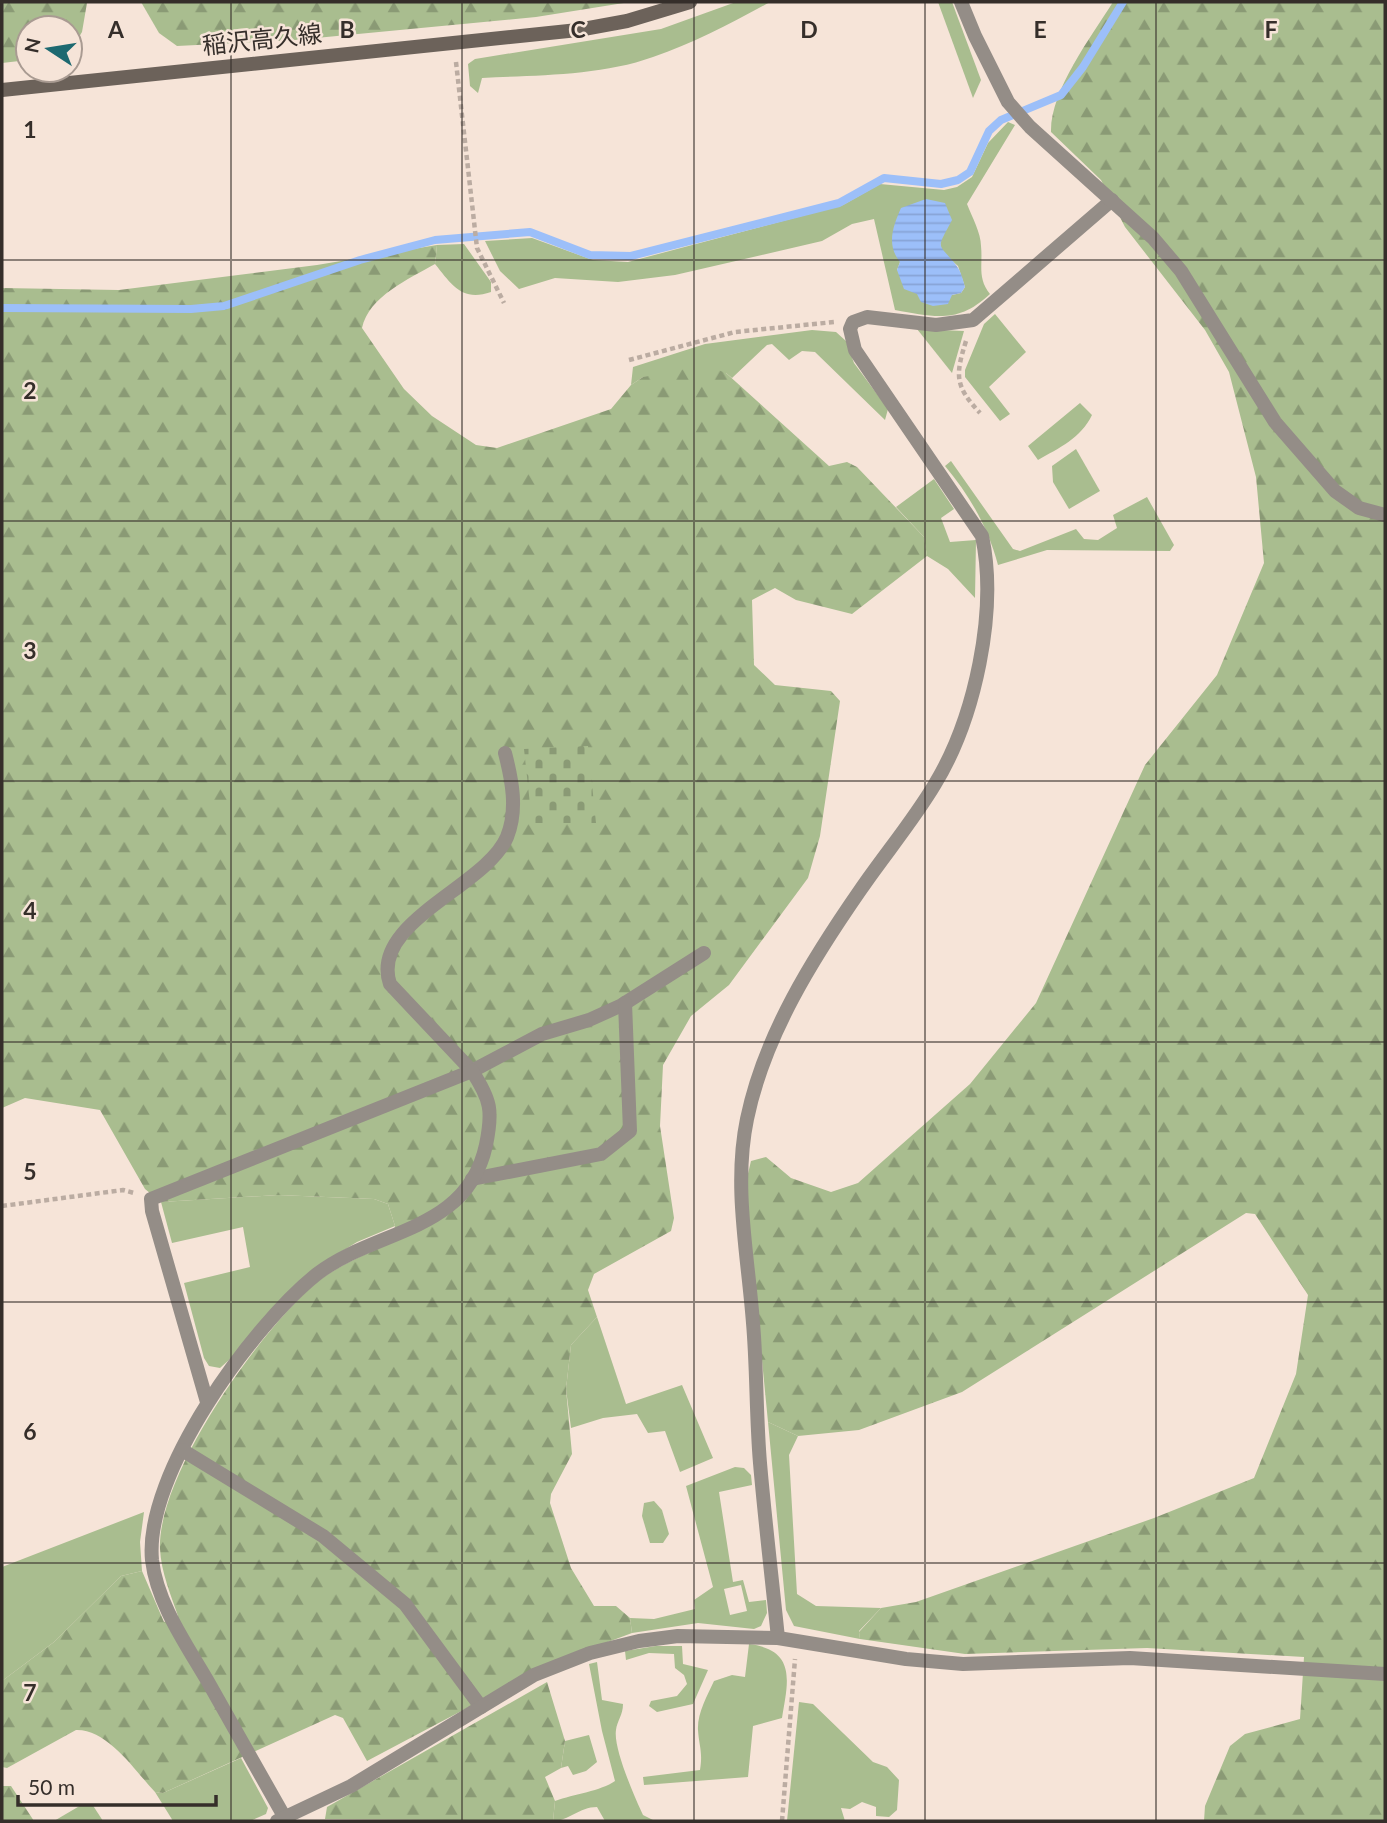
<svg xmlns="http://www.w3.org/2000/svg" width="1387" height="1823" viewBox="0 0 1387 1823" font-family="Lato,'Noto Sans JP',sans-serif">
  <defs>
    <pattern id="forest-firs" width="22" height="20" patternUnits="userSpaceOnUse" patternTransform="scale(1.75)"><rect width="22" height="20" fill="#a9bd8f"/><path d="M5 1l3.5 6h-7zM16 11l3.5 6h-7z" fill="#8a9a75"/></pattern>
    <pattern id="cemetery-stones" width="16" height="16" patternUnits="userSpaceOnUse" patternTransform="scale(1.75)"><rect width="16" height="16" fill="#a9bd8f"/><path d="M2 7V4a2 2 0 0 1 4 0v3zM10 15v-3a2 2 0 0 1 4 0v3z" fill="#8a9a75"/></pattern>
    <pattern id="water-rules" width="6" height="5" patternUnits="userSpaceOnUse" patternTransform="scale(1.75)"><rect width="6" height="5" fill="#9cbff9"/><path d="M0 2.5h6" fill="none" stroke="#87a4d6"/></pattern>
  </defs>
  <rect width="100%" height="100%" fill="#f6e4d8"/>
  <g fill="#a9bd8f" fill-rule="evenodd">
    <path d="M 736,2 L 770,2 C 732,23 694,43 653,57 C 600,76 538,75 482,78 L 478,93 L 470,86 L 468,64 L 475,59 L 661,29 Z"/>
    <path d="M 938,2 L 952,2 L 981,80 L 973,98 Z"/>
    <path d="M 1008,122 L 1015,125 L 967,204 C 972,217 981,233 981,246 C 983,265 977,278 990,294 C 958,324 935,317 895,310 L 874,219 L 852,224 L 822,241 L 675,275 L 618,282 L 555,278 L 519,289 L 500,271 L 485,241 L 532,238 L 593,260 L 628,262 L 843,205 L 880,184 L 944,190 L 957,187 L 972,177 L 988,143 ZM 940,243 L 942,252 L 958,266 L 965,287 L 961,293 L 952,295 L 897,270 L 900,262 Z"/>
    <path d="M 464,244 L 491,282 L 491,292 C 462,302 452,285 435,264 L 437,245 Z"/>
    <path d="M 995,314 L 1026,352 L 989,387 L 1010,414 L 1000,421 L 965,377 L 965,370 L 984,324 Z"/>
    <path d="M 917,329 L 964,331 L 952,373 Z"/>
    <path d="M 812,330 L 836,332 L 846,341 L 854,363 L 888,409 L 885,420 L 815,352 L 802,351 L 789,360 L 772,344 L 767,345 L 732,378 L 726,373 L 643,377 L 631,385 L 633,367 L 705,344 Z"/>
    <path d="M 1080,403 L 1092,415 C 1081,438 1059,448 1038,460 L 1028,446 Z"/>
    <path d="M 1076,449 L 1100,491 L 1069,509 L 1053,482 L 1052,466 Z"/>
    <path d="M 951,461 L 1013,549 L 1020,551 L 1076,529 L 1084,539 L 1098,540 L 1117,528 L 1113,515 L 1147,497 L 1174,545 L 1170,551 L 1047,550 L 998,565 C 988,527 970,496 945,466 Z"/>
    <path d="M 934,479 L 954,509 L 941,518 L 950,542 L 976,540 L 975,598 L 948,569 L 927,556 L 924,537 L 896,507 Z"/>
    <path d="M 278,1195 L 374,1199 L 388,1204 L 395,1226 L 357,1242 L 318,1266 L 229,1360 L 220,1368 L 209,1366 L 204,1358 L 184,1283 L 250,1267 L 243,1227 L 172,1243 L 161,1202 Z"/>
    <path d="M 597,1317 L 626,1404 L 682,1385 L 713,1458 L 680,1472 L 665,1431 L 648,1433 L 637,1414 L 603,1418 L 571,1428 L 566,1389 L 571,1345 Z"/>
    <path d="M 768,1422 L 798,1436 L 789,1455 L 797,1594 L 816,1606 L 881,1608 L 859,1631 L 860,1639 L 794,1626 L 786,1610 Z"/>
    <path d="M 735,1467 L 744,1468 L 751,1475 L 752,1485 L 719,1492 L 733,1582 L 743,1580 L 749,1602 L 766,1600 L 767,1613 L 761,1626 L 754,1629 L 698,1623 L 632,1633 L 630,1618 L 654,1619 L 695,1609 L 694,1600 L 713,1587 L 686,1486 ZM 741,1585 L 747,1611 L 730,1615 L 724,1589 Z"/>
    <path d="M 654,1501 L 662,1510 L 669,1534 L 663,1543 L 650,1543 L 642,1516 L 644,1503 Z"/>
    <path d="M 144,1512 L 140,1542 L 142,1571 L 121,1576 L 54,1642 L 2,1681 L 2,1567 Z"/>
    <path d="M 749,1644 C 797,1650 788,1682 782,1718 L 753,1726 L 748,1777 L 644,1785 L 643,1777 L 700,1770 C 703,1752 699,1746 698,1730 C 697,1714 707,1696 714,1681 L 732,1675 L 745,1677 Z"/>
    <path d="M 656,1646 L 682,1646 L 683,1664 L 708,1670 L 693,1704 L 657,1712 L 649,1706 L 651,1701 L 677,1696 L 687,1684 L 684,1675 L 675,1668 L 674,1654 L 649,1653 L 626,1660 L 625,1651 Z"/>
    <path d="M 597,1662 L 602,1700 L 623,1704 C 623,1715 617,1721 616,1730 C 613,1748 635,1798 643,1815 L 655,1821 L 605,1821 L 597,1807 C 579,1807 569,1821 553,1821 L 555,1801 C 574,1794 601,1791 615,1781 L 602,1731 L 589,1664 Z"/>
    <path d="M 799,1702 L 813,1704 L 873,1762 L 887,1767 L 899,1780 L 897,1810 L 889,1817 L 876,1816 L 876,1807 L 862,1802 L 850,1809 L 841,1808 L 845,1821 L 787,1821 Z"/>
    <path d="M 589,1735 L 597,1762 L 586,1771 L 573,1775 L 568,1766 L 561,1768 L 565,1741 Z"/>
    <path d="M 241,1758 L 268,1808 L 266,1814 L 250,1821 L 173,1821 L 155,1792 L 163,1793 Z"/>
    <path d="M 83,1804 L 92,1804 L 103,1821 L 54,1821 Z"/>
  </g>
  <g fill="url(#forest-firs)">
    <path d="M 2,2 L 102,2 L 87,3 L 82,32 L 70,52 L 70,28 L 28,28 L 28,60 L 2,63 Z"/>
    <path d="M 141,2 L 630,2 L 536,17 L 295,40 L 177,46 L 159,33 Z"/>
    <path d="M 1113,2 L 1385,2 L 1385,1821 L 1204,1821 L 1205,1806 L 1230,1746 L 1245,1734 L 1300,1719 L 1304,1657 L 1147,1648 L 965,1654 L 860,1639 L 859,1632 L 881,1608 L 916,1602 L 1154,1518 L 1254,1478 L 1296,1374 L 1308,1295 L 1255,1214 L 1246,1213 L 962,1392 L 859,1430 L 798,1436 L 768,1422 L 745,1186 L 751,1161 L 766,1157 L 791,1178 L 831,1192 L 858,1183 L 970,1084 L 1036,1003 L 1145,765 L 1217,675 L 1264,563 L 1256,477 L 1229,372 L 1205,330 L 1125,227 L 1101,180 L 1051,132 C 1050,91 1091,37 1113,2 Z"/>
    <path d="M 437,245 L 435,264 C 409,279 369,296 362,328 L 404,389 L 432,416 L 476,445 L 497,448 L 611,409 L 631,385 L 643,377 L 705,365 L 726,373 L 829,466 L 847,462 L 857,467 L 924,537 L 927,556 L 852,614 L 796,600 L 775,588 L 752,600 L 754,665 L 775,685 L 831,691 L 840,701 L 820,836 L 808,878 L 729,985 L 691,1016 L 663,1065 L 660,1126 L 674,1218 L 671,1231 L 594,1274 L 588,1290 L 597,1317 L 571,1345 L 566,1389 L 572,1454 L 551,1494 L 550,1503 L 571,1568 L 594,1606 L 616,1606 L 630,1618 L 632,1633 L 552,1663 L 367,1761 L 343,1718 L 335,1715 L 163,1793 L 155,1792 C 135,1771 108,1729 76,1730 L 7,1768 L 2,1767 L 2,1681 L 54,1642 L 121,1576 L 142,1571 L 164,1622 L 178,1616 C 171,1595 161,1572 160,1549 C 157,1475 260,1330 316,1283 C 337,1266 366,1254 391,1243 L 395,1226 L 388,1204 L 374,1199 L 278,1195 L 161,1202 L 145,1189 L 100,1110 L 25,1098 L 2,1108 L 2,288 L 119,290 L 317,265 Z"/>
    <path d="M 547,1682 L 565,1741 L 561,1768 L 545,1777 L 555,1801 L 553,1821 L 325,1819 L 327,1807 Z"/>
    <path d="M 2,1786 L 11,1786 L 34,1821 L 2,1821 Z"/>
  </g>
  <path fill="url(#cemetery-stones)" d="M 588,746 L 596,823 L 532,823 L 524,749 Z"/>
  <path fill="url(#water-rules)" d="M 926,199 L 945,203 L 952,220 C 936,251 937,241 956,265 C 961,271 963,280 965,287 L 961,293 L 952,295 L 948,304 L 933,306 L 921,302 L 917,294 L 904,289 L 897,270 L 900,262 C 886,245 893,226 901,208 Z"/>
  <g fill="none" stroke-linecap="round" stroke-linejoin="round">
    <path stroke="#9cbff9" stroke-width="8" d="M 2,308 L 191,309 L 224,306 L 360,260 L 435,240 L 530,232 L 590,255 L 631,256 L 839,203 L 884,178 L 941,184 L 958,180 L 970,172 L 989,131 L 1001,120 L 1061,95 L 1083,67 L 1123,2"/>
    <g stroke="#bbaca2" stroke-width="4.5" stroke-dasharray="5 3.5" stroke-linecap="butt">
      <path d="M 456,62 L 477,248 L 504,303"/>
      <path d="M 966,341 C 955,376 955,386 980,413"/>
      <path d="M 629,360 L 735,332 L 834,322"/>
      <path d="M 2,1206 L 123,1190 L 134,1193"/>
      <path d="M 782,1821 L 795,1659"/>
    </g>
    <g stroke="#948d87" stroke-width="14">
      <path d="M 505,753 C 512,780 518,810 507,837 C 486,887 369,922 390,984 L 472,1071 L 542,1034 L 589,1020 L 622,1005 L 704,953"/>
      <path d="M 472,1179 L 601,1154 L 630,1131 L 625,1003"/>
      <path d="M 207,1402 L 152,1211 L 151,1199 L 472,1071 C 491,1100 493,1111 486,1145 C 467,1233 377,1228 317,1274 C 252,1326 144,1474 152,1560 C 157,1603 186,1644 207,1680 C 233,1726 259,1772 285,1818"/>
      <path d="M 182,1450 L 323,1536 L 405,1604 L 481,1707"/>
      <path d="M 778,1638 C 772,1579 765,1521 760,1463 C 756,1416 757,1369 753,1323 C 748,1255 733,1186 747,1119 C 764,1036 813,958 861,889 C 885,854 913,821 935,784 C 975,718 998,611 982,536 L 855,350 L 850,329 L 853,322 L 867,317 L 936,325 L 973,320 L 1112,200"/>
    </g>
    <g stroke="#948d87" stroke-width="14">
      <path d="M 961,2 L 975,36 L 1008,102 L 1030,127 L 1153,238 L 1181,271 L 1275,422 L 1335,491 L 1359,508 L 1385,515"/>
      <path d="M 277,1821 L 351,1786 L 534,1675 L 590,1653 L 639,1641 L 678,1636 L 778,1638 L 906,1659 L 963,1664 L 1130,1658 L 1385,1674"/>
    </g>
    <path stroke="#6c625a" stroke-width="14" d="M 2,90 L 578,30 L 627,21 L 690,2"/>
  </g>
  <path fill="none" stroke="#352e2a" stroke-width="2" stroke-opacity="0.55" d="M 231,2 L 231,1821M 462,2 L 462,1821M 694,2 L 694,1821M 925,2 L 925,1821M 1156,2 L 1156,1821M 2,260 L 1385,260M 2,521 L 1385,521M 2,781 L 1385,781M 2,1042 L 1385,1042M 2,1302 L 1385,1302M 2,1563 L 1385,1563"/>
  <g text-anchor="middle" stroke-width="5" stroke-linejoin="round" paint-order="stroke">
    <g font-size="24" fill="#352e2a" stroke="#f6e4d8">
      <text transform="translate(262 40) rotate(-6)" y="8">稲沢高久線</text>
    </g>
  </g>
  <g font-size="23" text-anchor="middle" font-weight="bold" fill="#352e2a" stroke="#f6e4d8" stroke-width="5" stroke-linejoin="round" paint-order="stroke">
    <text x="116" y="38">A</text>
    <text x="347" y="38">B</text>
    <text x="578" y="38">C</text>
    <text x="809" y="38">D</text>
    <text x="1040" y="38">E</text>
    <text x="1271" y="38">F</text>
    <text x="30" y="138">1</text>
    <text x="30" y="399">2</text>
    <text x="30" y="659">3</text>
    <text x="30" y="919">4</text>
    <text x="30" y="1180">5</text>
    <text x="30" y="1440">6</text>
    <text x="30" y="1701">7</text>
  </g>
  <rect width="1387" height="1823" fill="none" stroke="#352e2a" stroke-width="7"/>
  <g transform="translate(49 49) rotate(282)"><circle r="33" fill="#f6e4d8" stroke="#a99b92" stroke-width="2"/>
  <path d="M0-5L12 26L0 18L-12 26Z" fill="#1d6970"/>
  <text y="-10" font-size="19" font-weight="bold" text-anchor="middle" fill="#352e2a">N</text>
  </g>
  <path d="M18 1795v10h198v-10" fill="none" stroke="#352e2a" stroke-width="3.5"/>
  <text x="28" y="1795" font-size="21" fill="#352e2a" stroke="#f6e4d8" stroke-width="5" paint-order="stroke">50 m</text>
</svg>
